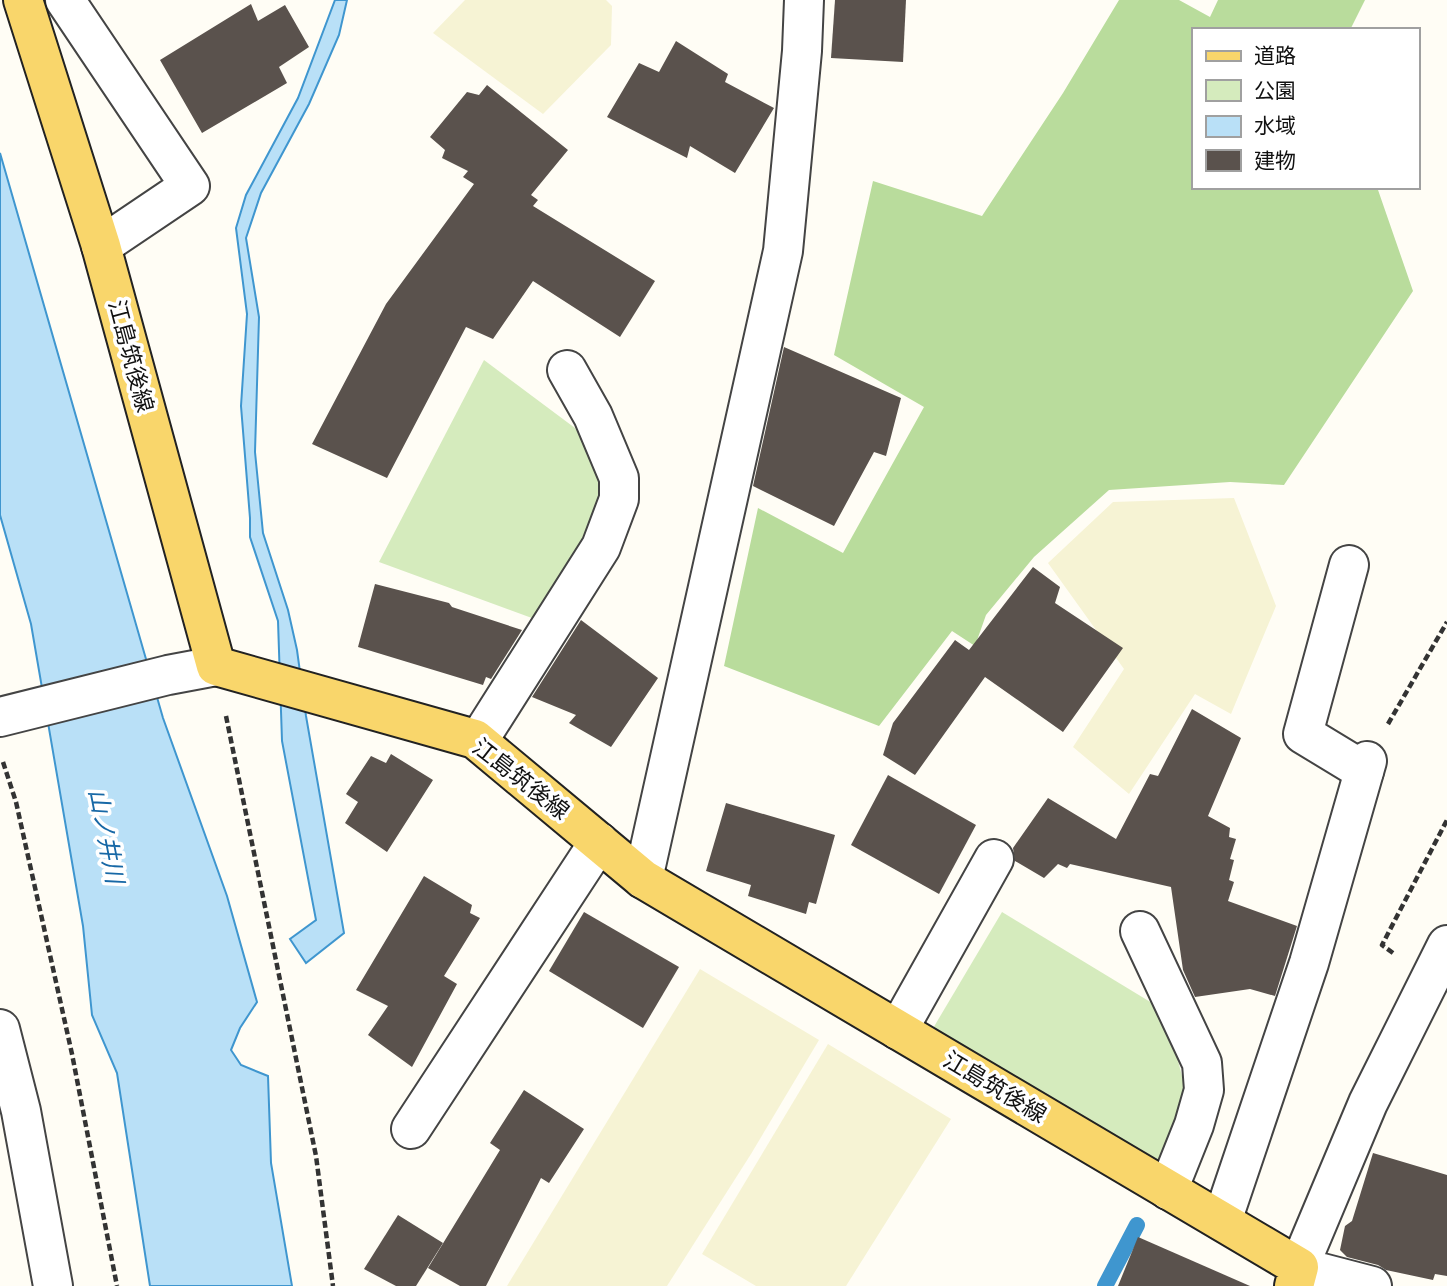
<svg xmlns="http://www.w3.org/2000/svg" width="1447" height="1286" viewBox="0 0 1447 1286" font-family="Bitter,'Noto Sans JP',serif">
  <rect width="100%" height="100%" fill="#fffdf5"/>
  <g fill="#f6f3d4">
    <path d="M 465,0 L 606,0 L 612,6 L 611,45 L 543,114 L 433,33 Z"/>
    <path d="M 1234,498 L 1276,606 L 1231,714 L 1195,694 L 1129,794 L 1073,747 L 1124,669 L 1048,563 L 1113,502 Z"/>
    <path d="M 700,969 L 819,1040 L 751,1154 L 667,1286 L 507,1286 Z"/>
    <path d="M 828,1044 L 951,1119 L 846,1286 L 756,1286 L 702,1254 Z"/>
  </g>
  <g fill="#d5ebbd">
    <path d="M 484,360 L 575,428 L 600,464 L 602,489 L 588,545 L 540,621 L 379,562 Z"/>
    <path d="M 1002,912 L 1152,1003 L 1176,1053 L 1188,1099 L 1164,1168 L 932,1030 Z"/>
  </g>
  <path fill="#b9dc9c" d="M 1119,0 L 1179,0 L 1210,17 L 1218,0 L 1365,0 L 1350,30 L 1193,30 L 1193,187 L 1377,187 L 1413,291 L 1284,485 L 1230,482 L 1109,490 L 1034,557 L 986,615 L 975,646 L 952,631 L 879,726 L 724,666 L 758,508 L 843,553 L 924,407 L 834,355 L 873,181 L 982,216 L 1063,93 Z"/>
  <g fill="#b9e0f7" stroke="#3f96cf" stroke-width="2">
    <path d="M 335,0 L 347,0 L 339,35 L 309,104 L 261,193 L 246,238 L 259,317 L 255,452 L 263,533 L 288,610 L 297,650 L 306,716 L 344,933 L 306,963 L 290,939 L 316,920 L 282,741 L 278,621 L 250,537 L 250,518 L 241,406 L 247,314 L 236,228 L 246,195 L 298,98 Z"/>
    <path d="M 0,153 L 163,718 L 227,896 L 257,1002 L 240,1028 L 231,1050 L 241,1065 L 268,1076 L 271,1163 L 292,1286 L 150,1286 L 117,1073 L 92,1015 L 83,926 L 31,624 L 0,515 Z"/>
  </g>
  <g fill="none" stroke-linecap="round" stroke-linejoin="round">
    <path stroke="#3f96cf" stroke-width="16" d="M 1105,1286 L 1137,1225"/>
  </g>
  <g fill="#5a524d">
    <path d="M 835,0 L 906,0 L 903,62 L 831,58 Z"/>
    <path d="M 251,4 L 258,21 L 285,5 L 309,47 L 279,67 L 287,83 L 202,133 L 160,60 Z"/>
    <path d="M 676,41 L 728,74 L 725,82 L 774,108 L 735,173 L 690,146 L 687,158 L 607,117 L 639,63 L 659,72 Z"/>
    <path d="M 487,85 L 568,150 L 531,195 L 538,200 L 533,206 L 655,281 L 620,337 L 533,281 L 493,339 L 466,327 L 387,478 L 312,444 L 386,304 L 474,184 L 463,177 L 468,171 L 442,158 L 445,150 L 430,137 L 467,92 L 479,95 Z"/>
    <path d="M 784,347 L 901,398 L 886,456 L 874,452 L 834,526 L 753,486 Z"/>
    <path d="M 1033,567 L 1060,587 L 1055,603 L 1123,648 L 1063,732 L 985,677 L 915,775 L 883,755 L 893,723 L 955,640 L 969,650 Z"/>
    <path d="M 375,584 L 449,603 L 452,607 L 522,630 L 491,679 L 486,677 L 483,685 L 358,647 Z"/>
    <path d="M 581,620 L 658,678 L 611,747 L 569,723 L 576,715 L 532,697 Z"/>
    <path d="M 1192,709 L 1241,738 L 1208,816 L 1230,828 L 1229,837 L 1236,839 L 1230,859 L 1234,860 L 1229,880 L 1234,882 L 1228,901 L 1297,926 L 1275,996 L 1250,989 L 1195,997 L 1183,970 L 1171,887 L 1070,864 L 1067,868 L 1058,864 L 1044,878 L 1015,861 L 1013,848 L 1048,798 L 1116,839 L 1150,774 L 1158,776 Z"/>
    <path d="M 391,754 L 433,780 L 387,852 L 345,823 L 358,802 L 346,794 L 371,756 L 386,763 Z"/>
    <path d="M 888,775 L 976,825 L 939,894 L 851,845 Z"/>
    <path d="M 726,803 L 835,835 L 816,904 L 809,902 L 806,914 L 748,896 L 751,885 L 706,871 Z"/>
    <path d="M 424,876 L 472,905 L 470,913 L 480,918 L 444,976 L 457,984 L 412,1067 L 368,1035 L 388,1006 L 356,990 Z"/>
    <path d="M 584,912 L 679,967 L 643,1028 L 549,971 Z"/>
    <path d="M 524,1090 L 584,1129 L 549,1183 L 541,1178 L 486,1286 L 460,1286 L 428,1268 L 500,1150 L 490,1143 Z"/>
    <path d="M 1373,1153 L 1447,1175 L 1447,1276 L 1435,1274 L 1433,1280 L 1386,1270 L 1378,1265 L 1347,1257 L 1340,1250 L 1345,1226 L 1352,1221 Z"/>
    <path d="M 398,1215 L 443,1243 L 416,1286 L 396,1286 L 364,1269 Z"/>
    <path d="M 1138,1237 L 1250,1286 L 1118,1286 Z"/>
  </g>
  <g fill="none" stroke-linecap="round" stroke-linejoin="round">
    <g stroke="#444" stroke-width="42">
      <g id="minor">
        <path d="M 65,0 L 190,186 L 101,246"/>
        <path d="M 1349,565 L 1303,734 L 1364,771"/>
        <path d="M 0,717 L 168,675 L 216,666"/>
        <path d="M 478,741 L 601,547 L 619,499 L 619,478 L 593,416 L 567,370"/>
        <path d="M 643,879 L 783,251 L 802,51 L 804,0"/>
        <path d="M 1140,931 L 1202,1063 L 1204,1090 L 1194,1125 L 1168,1190"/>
        <path d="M 0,1029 L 21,1111 L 53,1286"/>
        <path d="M 898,1030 L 994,859"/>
        <path d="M 411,1129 L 599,842"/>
        <path d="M 1222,1221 L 1309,963 L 1367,761"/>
        <path d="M 1372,1286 L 1299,1267 L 1368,1103 L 1447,945"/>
      </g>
    </g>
    <g stroke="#222" stroke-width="42">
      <path id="major" d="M 23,0 L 101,246 L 216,666 L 475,739 L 643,879 L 1299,1267 L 1294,1286"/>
    </g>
    <g stroke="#333" stroke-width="4.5" stroke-dasharray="7 3.5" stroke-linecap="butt">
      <path d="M 226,716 L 316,1156 L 333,1286"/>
      <path d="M 1388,724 L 1447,622"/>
      <path d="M 3,762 L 16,802 L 72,1054 L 117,1286"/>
      <path d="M 1393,953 L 1382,945 L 1447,820"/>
    </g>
    <use href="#minor" stroke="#fff" stroke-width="38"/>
    <use href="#major" stroke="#f9d66b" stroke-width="38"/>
  </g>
  <g text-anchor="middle" stroke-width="7" stroke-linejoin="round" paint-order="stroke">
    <g font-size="23" fill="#111" stroke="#fff">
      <text transform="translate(131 356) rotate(75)" y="8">江島筑後線</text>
      <text transform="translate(521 779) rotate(38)" y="8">江島筑後線</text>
      <text transform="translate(995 1087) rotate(31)" y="8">江島筑後線</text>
    </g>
    <g font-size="24" font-style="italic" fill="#1768a6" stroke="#fff">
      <text transform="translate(106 836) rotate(79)" y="8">山ノ井川</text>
    </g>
  </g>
  <rect x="1192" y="28" width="228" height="161" fill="#ffffff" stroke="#a0a0a0" stroke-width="2"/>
  <rect x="1206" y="51" width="35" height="10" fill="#f9d66b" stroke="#a0a0a0" stroke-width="2"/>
  <text x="1254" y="63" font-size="21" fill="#111111">道路</text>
  <rect x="1206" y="80" width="35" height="21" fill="#d5ebbd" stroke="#a0a0a0" stroke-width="2"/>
  <text x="1254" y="98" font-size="21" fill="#111111">公園</text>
  <rect x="1206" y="116" width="35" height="21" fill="#b9e0f7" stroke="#a0a0a0" stroke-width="2"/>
  <text x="1254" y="133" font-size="21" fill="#111111">水域</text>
  <rect x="1206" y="150" width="35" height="21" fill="#5a524d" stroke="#a0a0a0" stroke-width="2"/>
  <text x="1254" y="168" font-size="21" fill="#111111">建物</text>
</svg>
